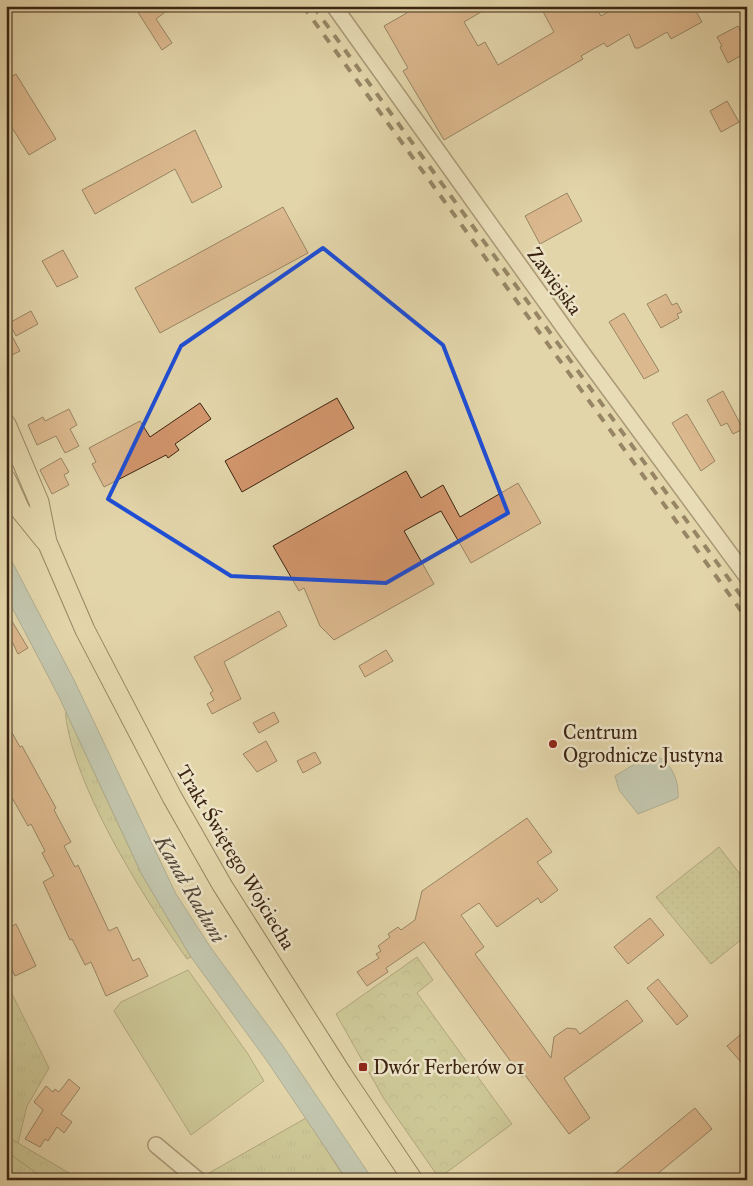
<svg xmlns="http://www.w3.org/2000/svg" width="753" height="1186" viewBox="0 0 753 1186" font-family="'IM FELL Great Primer',serif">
  <defs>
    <pattern id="grass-tufts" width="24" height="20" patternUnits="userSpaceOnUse" patternTransform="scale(1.25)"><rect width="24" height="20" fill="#b6bd86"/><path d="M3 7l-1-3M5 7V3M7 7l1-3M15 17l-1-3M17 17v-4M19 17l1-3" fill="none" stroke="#9da273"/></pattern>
    <pattern id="forest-crowns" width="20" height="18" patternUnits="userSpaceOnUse" patternTransform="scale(1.25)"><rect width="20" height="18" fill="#b6bd86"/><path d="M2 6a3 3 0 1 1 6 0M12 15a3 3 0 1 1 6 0" fill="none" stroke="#9da273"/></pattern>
    <pattern id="garden-dots" width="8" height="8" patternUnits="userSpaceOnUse" patternTransform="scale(1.25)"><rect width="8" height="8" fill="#b6bd86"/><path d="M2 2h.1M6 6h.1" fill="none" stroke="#9da273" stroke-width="1.8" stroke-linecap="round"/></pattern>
  </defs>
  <rect width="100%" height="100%" fill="#e3d6aa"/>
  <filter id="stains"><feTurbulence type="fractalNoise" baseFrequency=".004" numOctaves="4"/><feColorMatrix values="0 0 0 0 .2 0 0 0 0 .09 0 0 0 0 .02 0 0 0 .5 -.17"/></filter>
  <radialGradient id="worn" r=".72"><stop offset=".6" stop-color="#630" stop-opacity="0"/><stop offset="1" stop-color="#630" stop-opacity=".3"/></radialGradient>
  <g fill="url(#grass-tufts)" stroke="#78704c">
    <path d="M 66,712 L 142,875 L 191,957 L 187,959 C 145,900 83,801 68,730 C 67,724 65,717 66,712 Z"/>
    <path d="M 6,982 L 49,1068 L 27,1106 L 18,1143 L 6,1136 Z"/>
    <path d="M 306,1118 L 346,1180 L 210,1180 L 209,1173 Z"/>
    <path d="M 6,1151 L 46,1180 L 6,1180 Z"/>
  </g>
  <g fill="url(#forest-crowns)" stroke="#78704c">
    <path d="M 417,957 L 433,980 L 417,993 L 512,1124 L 439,1178 L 384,1099 L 336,1014 Z"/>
    <path d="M 6,1136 L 69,1173 L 67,1180 L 46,1180 L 6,1151 Z"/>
  </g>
  <path fill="url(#garden-dots)" stroke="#78704c" d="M 719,847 L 747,883 L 747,935 L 711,964 L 656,897 Z"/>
  <path fill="#b6bd86" stroke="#78704c" d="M 188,970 L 248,1054 L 264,1081 L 191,1135 L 114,1011 L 121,1002 Z"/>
  <g fill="#9bb6b5" stroke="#757c74">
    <path d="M 6,550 L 74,680 L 176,894 L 211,948 L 283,1046 L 373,1180 L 347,1180 L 267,1061 L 191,957 L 142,875 L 59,697 L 6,596 Z"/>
    <path d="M 651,754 C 671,760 679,779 678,798 L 638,814 L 619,790 L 615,776 Z"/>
  </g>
  <g fill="#d3966d" stroke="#3b2412">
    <path d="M 134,6 L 173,6 L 156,19 L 172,43 L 162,50 Z"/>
    <path d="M 419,6 L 491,6 L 464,22 L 478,46 L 485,42 L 498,65 L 554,32 L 540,6 L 583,6 L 597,9 L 601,16 L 618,6 L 693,6 L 702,22 L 671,39 L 667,32 L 639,48 L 635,48 L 629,34 L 607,47 L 604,43 L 581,56 L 583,59 L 444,140 L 403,71 L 408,68 L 384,26 Z"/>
    <path d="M 738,26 L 747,42 L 747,52 L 728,63 L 720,47 L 722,46 L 717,37 Z"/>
    <path d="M 16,74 L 56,139 L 29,155 L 6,118 L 6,80 Z"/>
    <path d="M 727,101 L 739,122 L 721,132 L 710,111 Z"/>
    <path d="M 195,130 L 222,187 L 192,203 L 175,169 L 95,214 L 82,190 Z"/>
    <path d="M 567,193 L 582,221 L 540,244 L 525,216 Z"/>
    <path d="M 283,207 L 308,253 L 160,333 L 135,288 Z"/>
    <path d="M 63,250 L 78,277 L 57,287 L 42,261 Z"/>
    <path d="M 666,294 L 672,305 L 677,303 L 682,312 L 677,314 L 679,318 L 661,328 L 647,304 Z"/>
    <path d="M 31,311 L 38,324 L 16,336 L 9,323 Z"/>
    <path d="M 624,313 L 659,371 L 644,379 L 609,322 Z"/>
    <path d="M 6,325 L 20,351 L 6,358 Z"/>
    <path d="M 723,391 L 743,429 L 733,434 L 727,423 L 721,426 L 707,400 Z"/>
    <path d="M 337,398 L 354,428 L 242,492 L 225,461 Z"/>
    <path d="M 200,403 L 211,419 L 175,444 L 179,450 L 168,458 L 166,455 L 104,487 L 92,464 L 96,462 L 89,448 L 140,421 L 150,437 Z"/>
    <path d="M 69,409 L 77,425 L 70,429 L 79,446 L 65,453 L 56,436 L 37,445 L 28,425 L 43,417 L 45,421 Z"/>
    <path d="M 687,414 L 715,461 L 701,471 L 672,423 Z"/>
    <path d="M 61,458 L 69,472 L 64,475 L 69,485 L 52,494 L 40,470 Z"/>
    <path d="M 406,471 L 421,498 L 443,485 L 460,517 L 518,483 L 541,523 L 471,563 L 441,511 L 435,514 L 404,531 L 434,584 L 334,640 L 320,626 L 304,588 L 299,591 L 273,546 Z"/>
    <path d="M 279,611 L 287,626 L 224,662 L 241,699 L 212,714 L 207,704 L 214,700 L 210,693 L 213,691 L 194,657 Z"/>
    <path d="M 10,618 L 28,648 L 18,654 L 6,629 L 6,620 Z"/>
    <path d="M 386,650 L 393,661 L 365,677 L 359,666 Z"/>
    <path d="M 274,712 L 279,722 L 259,733 L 253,723 Z"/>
    <path d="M 6,722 L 20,747 L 22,746 L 56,808 L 54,810 L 71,842 L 64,846 L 75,867 L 78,865 L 109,931 L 117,927 L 133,961 L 139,958 L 148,976 L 106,996 L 91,962 L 85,965 L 72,939 L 70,940 L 43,882 L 54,876 L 42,853 L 45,851 L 31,824 L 28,826 L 6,787 Z"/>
    <path d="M 266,741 L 277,761 L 257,772 L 243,754 Z"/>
    <path d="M 315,752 L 321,763 L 303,773 L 297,761 Z"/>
    <path d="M 527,818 L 552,852 L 537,862 L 558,890 L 541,903 L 538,898 L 497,927 L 479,903 L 461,915 L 484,947 L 475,954 L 551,1058 L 554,1037 L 567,1028 L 576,1029 L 580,1034 L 627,1000 L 643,1021 L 564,1078 L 590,1118 L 569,1134 L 525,1075 L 522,1077 L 424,942 L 386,968 L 388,972 L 367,986 L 357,972 L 379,958 L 376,954 L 381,951 L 378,946 L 390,937 L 388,934 L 398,927 L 401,930 L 415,920 L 422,891 Z"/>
    <path d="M 650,918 L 664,935 L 628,964 L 614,947 Z"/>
    <path d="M 16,924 L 36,966 L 15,976 L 6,958 L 6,929 Z"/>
    <path d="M 658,979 L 688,1016 L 677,1025 L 647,988 Z"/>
    <path d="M 747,1029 L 747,1069 L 727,1046 Z"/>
    <path d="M 69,1079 L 80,1088 L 61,1114 L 72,1122 L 64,1133 L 57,1127 L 48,1141 L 45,1139 L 40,1147 L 25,1139 L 43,1110 L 34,1102 L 46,1086 L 53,1092 L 55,1089 L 59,1092 Z"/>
    <path d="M 695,1108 L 712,1129 L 650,1180 L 607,1180 Z"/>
  </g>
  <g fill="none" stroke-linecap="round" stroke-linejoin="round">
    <g stroke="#655038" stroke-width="18">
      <g id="minor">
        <path d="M 334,6 L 580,350 L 747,577"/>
        <path d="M 156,1145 L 198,1180"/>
      </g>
    </g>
    <g stroke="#3b2412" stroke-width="21">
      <g id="major">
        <path d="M 6,424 L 39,502 L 47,542 L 85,630 L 172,797 L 222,885 L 342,1074 L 413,1180"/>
        <path d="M 6,479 L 20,510 L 45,541"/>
      </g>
    </g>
    <use href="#minor" stroke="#ede4c8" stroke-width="15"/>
    <use href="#major" stroke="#e3d6aa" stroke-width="19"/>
    <g stroke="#3b2412" stroke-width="4" stroke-dasharray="9 9" stroke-linecap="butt">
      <path d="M 303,6 L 747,619"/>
      <path d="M 313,6 L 747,604"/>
    </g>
  </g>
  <path d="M0 0H753V1186H0ZM 323,248 L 443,345 L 508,513 L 386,583 L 231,576 L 108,499 L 181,346 Z" fill="#e3d6aa" fill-opacity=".55" fill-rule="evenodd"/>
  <path fill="none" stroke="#1d4ed8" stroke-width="4" stroke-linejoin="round" d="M 323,248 L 443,345 L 508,513 L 386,583 L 231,576 L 108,499 L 181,346 Z"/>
  <g fill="#8f2418" stroke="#ede4c8" stroke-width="2">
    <circle cx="553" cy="744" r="5"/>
    <rect x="358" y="1062" width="10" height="10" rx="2.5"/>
  </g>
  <g text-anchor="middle" stroke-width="5" stroke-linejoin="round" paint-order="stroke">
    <g font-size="20" fill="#3b2412" stroke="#ede4c8">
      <text transform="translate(555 281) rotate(54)" y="7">Zawiejska</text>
      <text transform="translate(236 857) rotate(59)" y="7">Trakt Świętego Wojciecha</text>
    </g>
    <g font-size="20" fill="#3b2412" stroke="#ede4c8" text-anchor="start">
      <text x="563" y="739">Centrum<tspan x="563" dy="23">Ogrodnicze Justyna</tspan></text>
      <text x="373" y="1074">Dwór Ferberów 01</text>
    </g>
    <g font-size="21" font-style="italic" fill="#53483b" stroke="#ede4c8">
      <text transform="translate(190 889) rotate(60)" y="7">Kanał Raduni</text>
    </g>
  </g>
  <rect width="753" height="1186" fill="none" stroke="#e3d6aa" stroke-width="25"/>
  <rect x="8" y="8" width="738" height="1171" fill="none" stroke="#3b2412" stroke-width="2.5"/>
  <rect x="12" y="12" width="728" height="1161" fill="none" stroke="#3b2412"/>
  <rect width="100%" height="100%" filter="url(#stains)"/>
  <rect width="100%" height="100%" fill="url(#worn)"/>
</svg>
